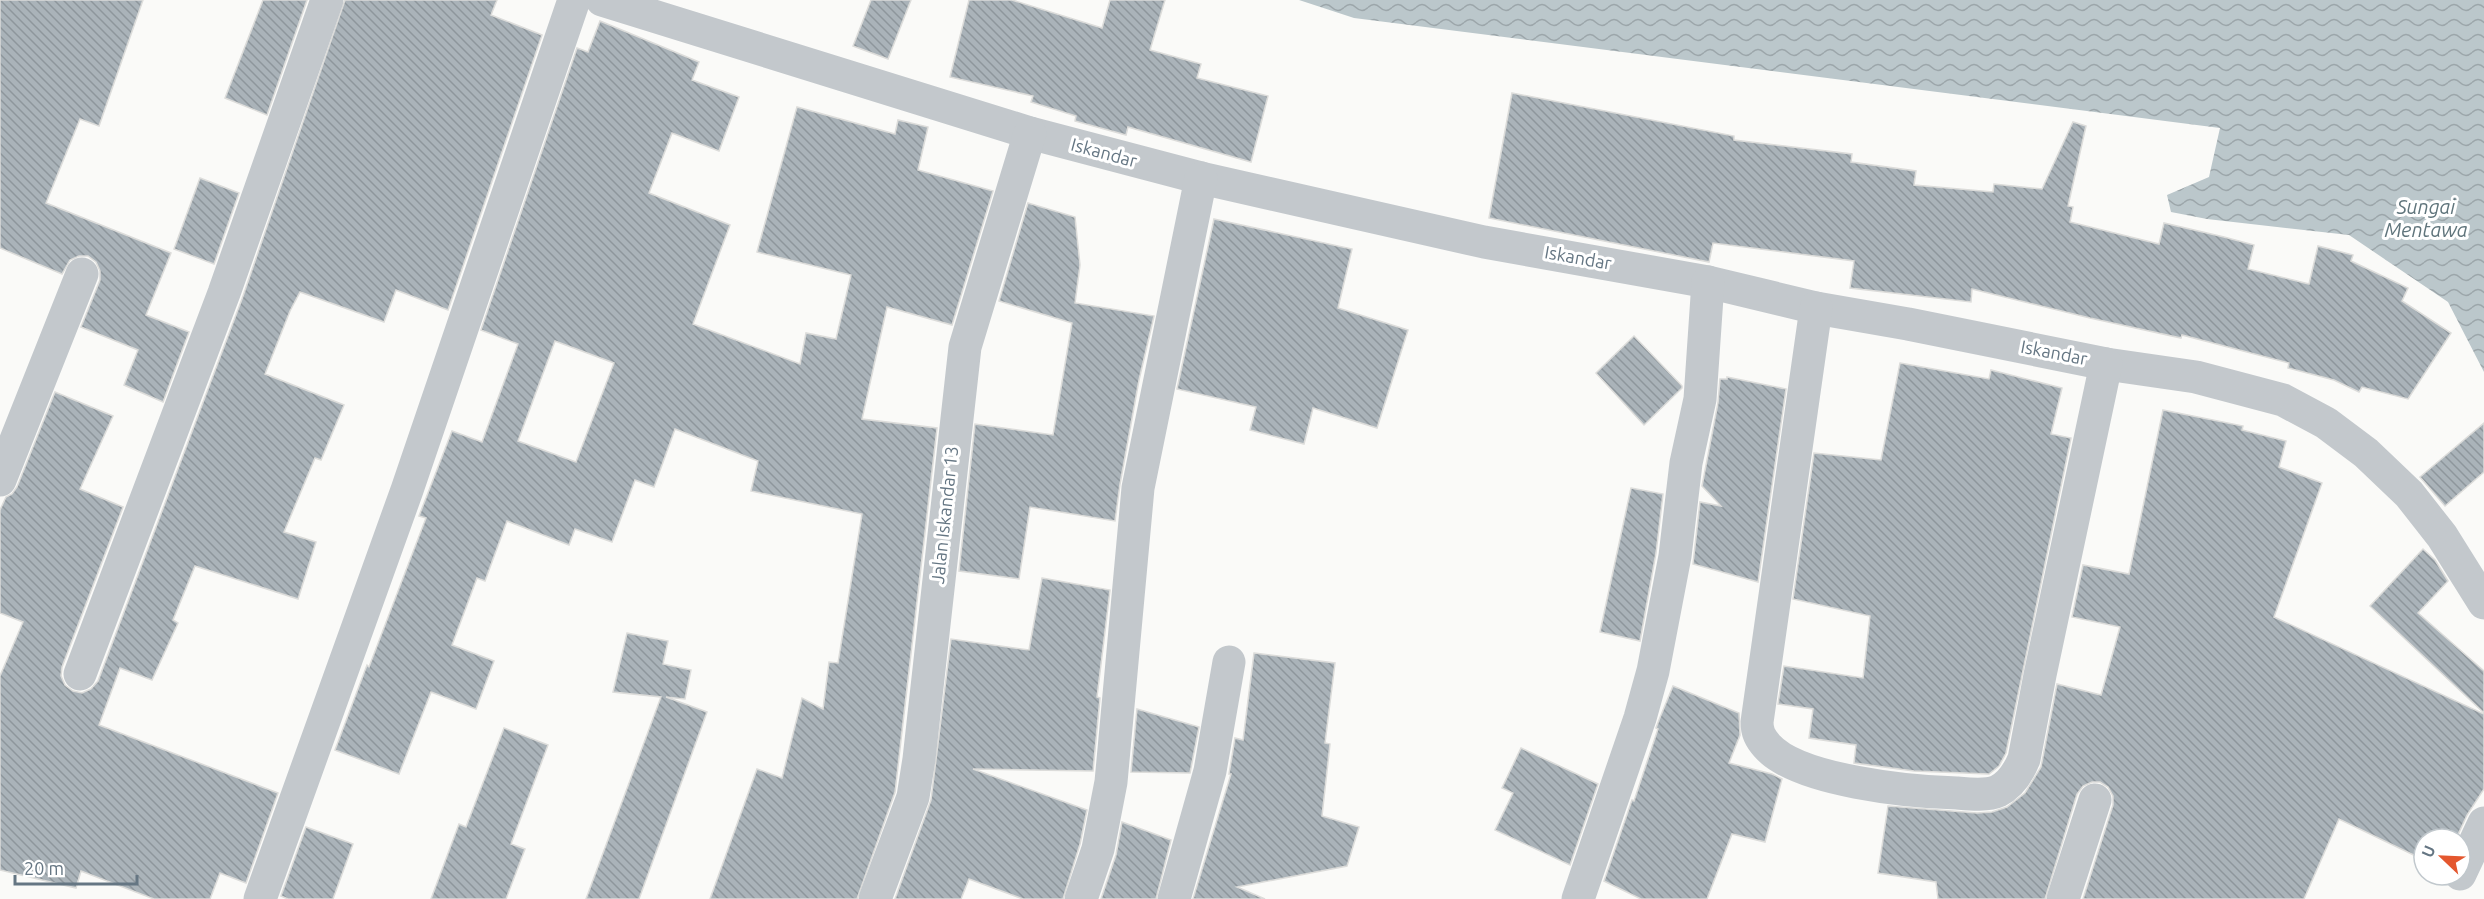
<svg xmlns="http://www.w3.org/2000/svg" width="2484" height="899" viewBox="0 0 2484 899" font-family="Ubuntu,sans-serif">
  <defs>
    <pattern id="water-waves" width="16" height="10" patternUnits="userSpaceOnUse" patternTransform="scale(1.5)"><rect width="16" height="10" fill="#bbc7cb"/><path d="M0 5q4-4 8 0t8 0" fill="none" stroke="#9ca6aa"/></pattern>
    <pattern id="building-back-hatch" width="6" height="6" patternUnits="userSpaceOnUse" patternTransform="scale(1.5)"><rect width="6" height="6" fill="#aab3b9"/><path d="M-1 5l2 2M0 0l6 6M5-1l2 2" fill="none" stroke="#8e969c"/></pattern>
  </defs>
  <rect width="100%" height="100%" fill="#fafaf8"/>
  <path fill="url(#water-waves)" d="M 1299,0 L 2484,0 L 2484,372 L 2448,302 L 2349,235 L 2207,219 L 2171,212 L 2167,195 L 2209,177 L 2220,128 L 1354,18 Z"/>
  <g fill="url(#building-back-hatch)" stroke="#dcdcda" stroke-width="1.5" fill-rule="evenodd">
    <path d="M 0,0 L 143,0 L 99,126 L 80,119 L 46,203 L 171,253 L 146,315 L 189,332 L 163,402 L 124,385 L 138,350 L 81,327 L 100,280 L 100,271 L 96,262 L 88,256 L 79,256 L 70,260 L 62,274 L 0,248 Z"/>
    <path d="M 263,0 L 307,0 L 267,115 L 225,98 Z"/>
    <path d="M 345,0 L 497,0 L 491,15 L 542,35 L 448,310 L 396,290 L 384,322 L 300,292 L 290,311 L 265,374 L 344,405 L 321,460 L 315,458 L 284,532 L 316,542 L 298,599 L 195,566 L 173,620 L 178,623 L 152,680 L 120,668 L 99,725 L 278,793 L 246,883 L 220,873 L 210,899 L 154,899 L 81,871 L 76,888 L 0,870 L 0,676 L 23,622 L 0,613 L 0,510 L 6,497 L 12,494 L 17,487 L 55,392 L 113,416 L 80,489 L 123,507 L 62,667 L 61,676 L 65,685 L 73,691 L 82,693 L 91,689 L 98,681 L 242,299 Z"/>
    <path d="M 871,0 L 911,0 L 888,59 L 853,46 Z"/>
    <path d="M 969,0 L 1012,0 L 1102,28 L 1110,0 L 1165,0 L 1150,50 L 1201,64 L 1197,78 L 1268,96 L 1251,162 L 1128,127 L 1126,135 L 1075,121 L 1076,116 L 1031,102 L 1033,96 L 950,77 Z"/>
    <path d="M 600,21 L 699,62 L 692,80 L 739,97 L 719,151 L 672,133 L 649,193 L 730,225 L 693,324 L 800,364 L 806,333 L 836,339 L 851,275 L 757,252 L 797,107 L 895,134 L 898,120 L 928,127 L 918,170 L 993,191 L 952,325 L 887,307 L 862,419 L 937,428 L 895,792 L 857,899 L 710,899 L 757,769 L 782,778 L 802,698 L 823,709 L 829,662 L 838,663 L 862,514 L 751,491 L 758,461 L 675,429 L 654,487 L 635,480 L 612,542 L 575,529 L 569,545 L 507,521 L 485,581 L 477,578 L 452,645 L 494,661 L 476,709 L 431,692 L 399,774 L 335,750 L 367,665 L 369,667 L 426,518 L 419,516 L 452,431 L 482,442 L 518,344 L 481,330 L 577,48 L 588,52 ZM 555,341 L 614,363 L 576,462 L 518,441 Z"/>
    <path d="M 1512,93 L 1734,136 L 1734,140 L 1852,154 L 1851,162 L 1916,171 L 1914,185 L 1993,192 L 1994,184 L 2042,189 L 2073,122 L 2086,126 L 2068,206 L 2073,207 L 2070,222 L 2159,244 L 2164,223 L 2224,237 L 2254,245 L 2248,269 L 2309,284 L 2318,246 L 2353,255 L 2351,261 L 2408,288 L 2402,301 L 2451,333 L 2408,399 L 2362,387 L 2359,392 L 2334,380 L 2288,368 L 2289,363 L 2182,335 L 2181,338 L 2090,318 L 1972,289 L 1971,302 L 1850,288 L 1854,261 L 1713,243 L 1709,262 L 1489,218 Z"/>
    <path d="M 200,178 L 239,193 L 214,264 L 174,249 Z"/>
    <path d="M 1028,203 L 1075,217 L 1080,265 L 1075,303 L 1154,316 L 1139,380 L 1120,484 L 1115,521 L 1030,507 L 1019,579 L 959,571 L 975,424 L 1053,435 L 1072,323 L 999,301 Z"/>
    <path d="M 1214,219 L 1352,249 L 1338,308 L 1408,330 L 1377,428 L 1313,408 L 1304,444 L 1250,430 L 1256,407 L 1177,389 Z"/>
    <path d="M 1634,336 L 1682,386 L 1682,388 L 1644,425 L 1596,373 Z"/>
    <path d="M 1900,363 L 1989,379 L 1991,370 L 2062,388 L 2051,434 L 2071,438 L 2006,753 L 1999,766 L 1989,774 L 1914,771 L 1854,763 L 1856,745 L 1809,738 L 1813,709 L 1778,704 L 1784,666 L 1863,678 L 1870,616 L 1793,599 L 1814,453 L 1881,460 Z"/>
    <path d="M 1727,377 L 1786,389 L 1758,582 L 1693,564 L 1700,502 L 1721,506 L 1702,486 L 1718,403 L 1720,379 L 1727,379 Z"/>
    <path d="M 2163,410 L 2243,426 L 2242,430 L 2286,441 L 2279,467 L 2322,483 L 2274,617 L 2484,714 L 2484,789 L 2467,815 L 2456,839 L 2424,839 L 2424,860 L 2339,819 L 2304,899 L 2083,899 L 2113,805 L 2113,796 L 2108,787 L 2100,782 L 2092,782 L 2083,786 L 2077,794 L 2045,899 L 1938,899 L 1936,882 L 1878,873 L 1888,806 L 1977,813 L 1992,812 L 2007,807 L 2025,793 L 2041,767 L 2057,684 L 2101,695 L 2120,627 L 2072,617 L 2083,565 L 2129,574 Z"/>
    <path d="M 2484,423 L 2484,472 L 2445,506 L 2420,477 Z"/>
    <path d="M 1631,488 L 1663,494 L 1656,553 L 1640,641 L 1600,632 Z"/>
    <path d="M 2423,549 L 2435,560 L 2448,581 L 2418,613 L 2484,671 L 2484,713 L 2370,606 Z"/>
    <path d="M 1042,578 L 1110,590 L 1097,697 L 1100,698 L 1093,771 L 973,769 L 1087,810 L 1080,844 L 1063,899 L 1023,899 L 969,879 L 961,899 L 895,899 L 931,800 L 951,639 L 1029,650 Z"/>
    <path d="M 627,633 L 668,641 L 663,664 L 691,670 L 685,699 L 666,697 L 707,712 L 639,899 L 586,899 L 661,697 L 613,692 Z"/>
    <path d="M 1254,653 L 1335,663 L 1325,743 L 1330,744 L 1322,816 L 1359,827 L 1347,866 L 1237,887 L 1265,899 L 1193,899 L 1231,774 L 1229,774 L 1235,738 L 1243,740 Z"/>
    <path d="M 1673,686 L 1739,713 L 1740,735 L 1729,763 L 1772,774 L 1782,779 L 1765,842 L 1732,834 L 1707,899 L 1641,899 L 1604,881 L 1632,800 L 1634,801 L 1658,729 L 1656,728 L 1659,720 Z"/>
    <path d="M 1137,709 L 1199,727 L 1190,773 L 1131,772 Z"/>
    <path d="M 504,728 L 548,745 L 511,844 L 525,849 L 506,899 L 431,899 L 459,824 L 466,827 Z"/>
    <path d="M 1521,748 L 1598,784 L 1570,865 L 1495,830 L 1513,793 L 1502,788 Z"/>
    <path d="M 1122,822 L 1171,840 L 1156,899 L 1101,899 L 1116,855 Z"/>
    <path d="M 306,827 L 353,844 L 333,899 L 288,899 L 281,896 Z"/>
  </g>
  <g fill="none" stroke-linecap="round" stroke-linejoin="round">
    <g stroke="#c3c8cc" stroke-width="33">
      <path d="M 602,0 L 1030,133 L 1201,178 L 1484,242 L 1708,282 L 1816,308 L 1908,324 L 2106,364 L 2196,377 L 2283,400 L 2326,423 L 2366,453 L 2409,494 L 2442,536 L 2484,603"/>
      <path d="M 1816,308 L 1757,722 C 1757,732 1760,738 1767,746 C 1798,781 1911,792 1957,793 C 1969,794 1987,796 1998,791 C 2010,785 2019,771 2024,759 L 2040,675 L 2106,364"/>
      <path d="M 0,480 L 82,274"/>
      <path d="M 80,674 L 224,293 L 327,0"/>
      <path d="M 2460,874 L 2484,823"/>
      <path d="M 260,899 L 407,490 L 574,0"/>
      <path d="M 875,899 L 913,797 L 919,759 L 965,347 L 1030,133"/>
      <path d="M 1081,899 L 1098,849 L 1111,782 L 1138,488 L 1201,178"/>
      <path d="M 1174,899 L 1210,771 L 1229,662"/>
      <path d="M 1578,899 L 1640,718 L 1653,671 L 1675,556 L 1686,463 L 1700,399 L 1708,282"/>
      <path d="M 2063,899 L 2095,800"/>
    </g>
  </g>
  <g text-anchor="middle" stroke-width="6" stroke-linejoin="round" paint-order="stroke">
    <g font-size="18" fill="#657683" stroke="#fff">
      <text transform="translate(1104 153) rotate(15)" y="6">Iskandar</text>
      <text transform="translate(1578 258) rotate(10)" y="6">Iskandar</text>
      <text transform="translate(2054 353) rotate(11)" y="6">Iskandar</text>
      <text transform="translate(945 515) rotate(-84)" y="6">Jalan Iskandar 13</text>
    </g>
    <g font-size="20" font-style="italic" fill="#60757c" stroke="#fff">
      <text x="2426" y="214">Sungai<tspan x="2426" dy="23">Mentawa</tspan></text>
    </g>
  </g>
  <g transform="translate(2442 857) rotate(293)"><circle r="28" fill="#ffffff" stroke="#c1c8cd" stroke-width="1.5"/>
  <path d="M0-4.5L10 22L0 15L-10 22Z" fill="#e4572e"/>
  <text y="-9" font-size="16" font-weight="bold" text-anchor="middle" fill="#657683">U</text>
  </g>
  <path d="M15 875v9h122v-9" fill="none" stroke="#657683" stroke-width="3"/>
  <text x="24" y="875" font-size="18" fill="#657683" stroke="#ffffff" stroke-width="4.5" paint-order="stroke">20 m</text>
</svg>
